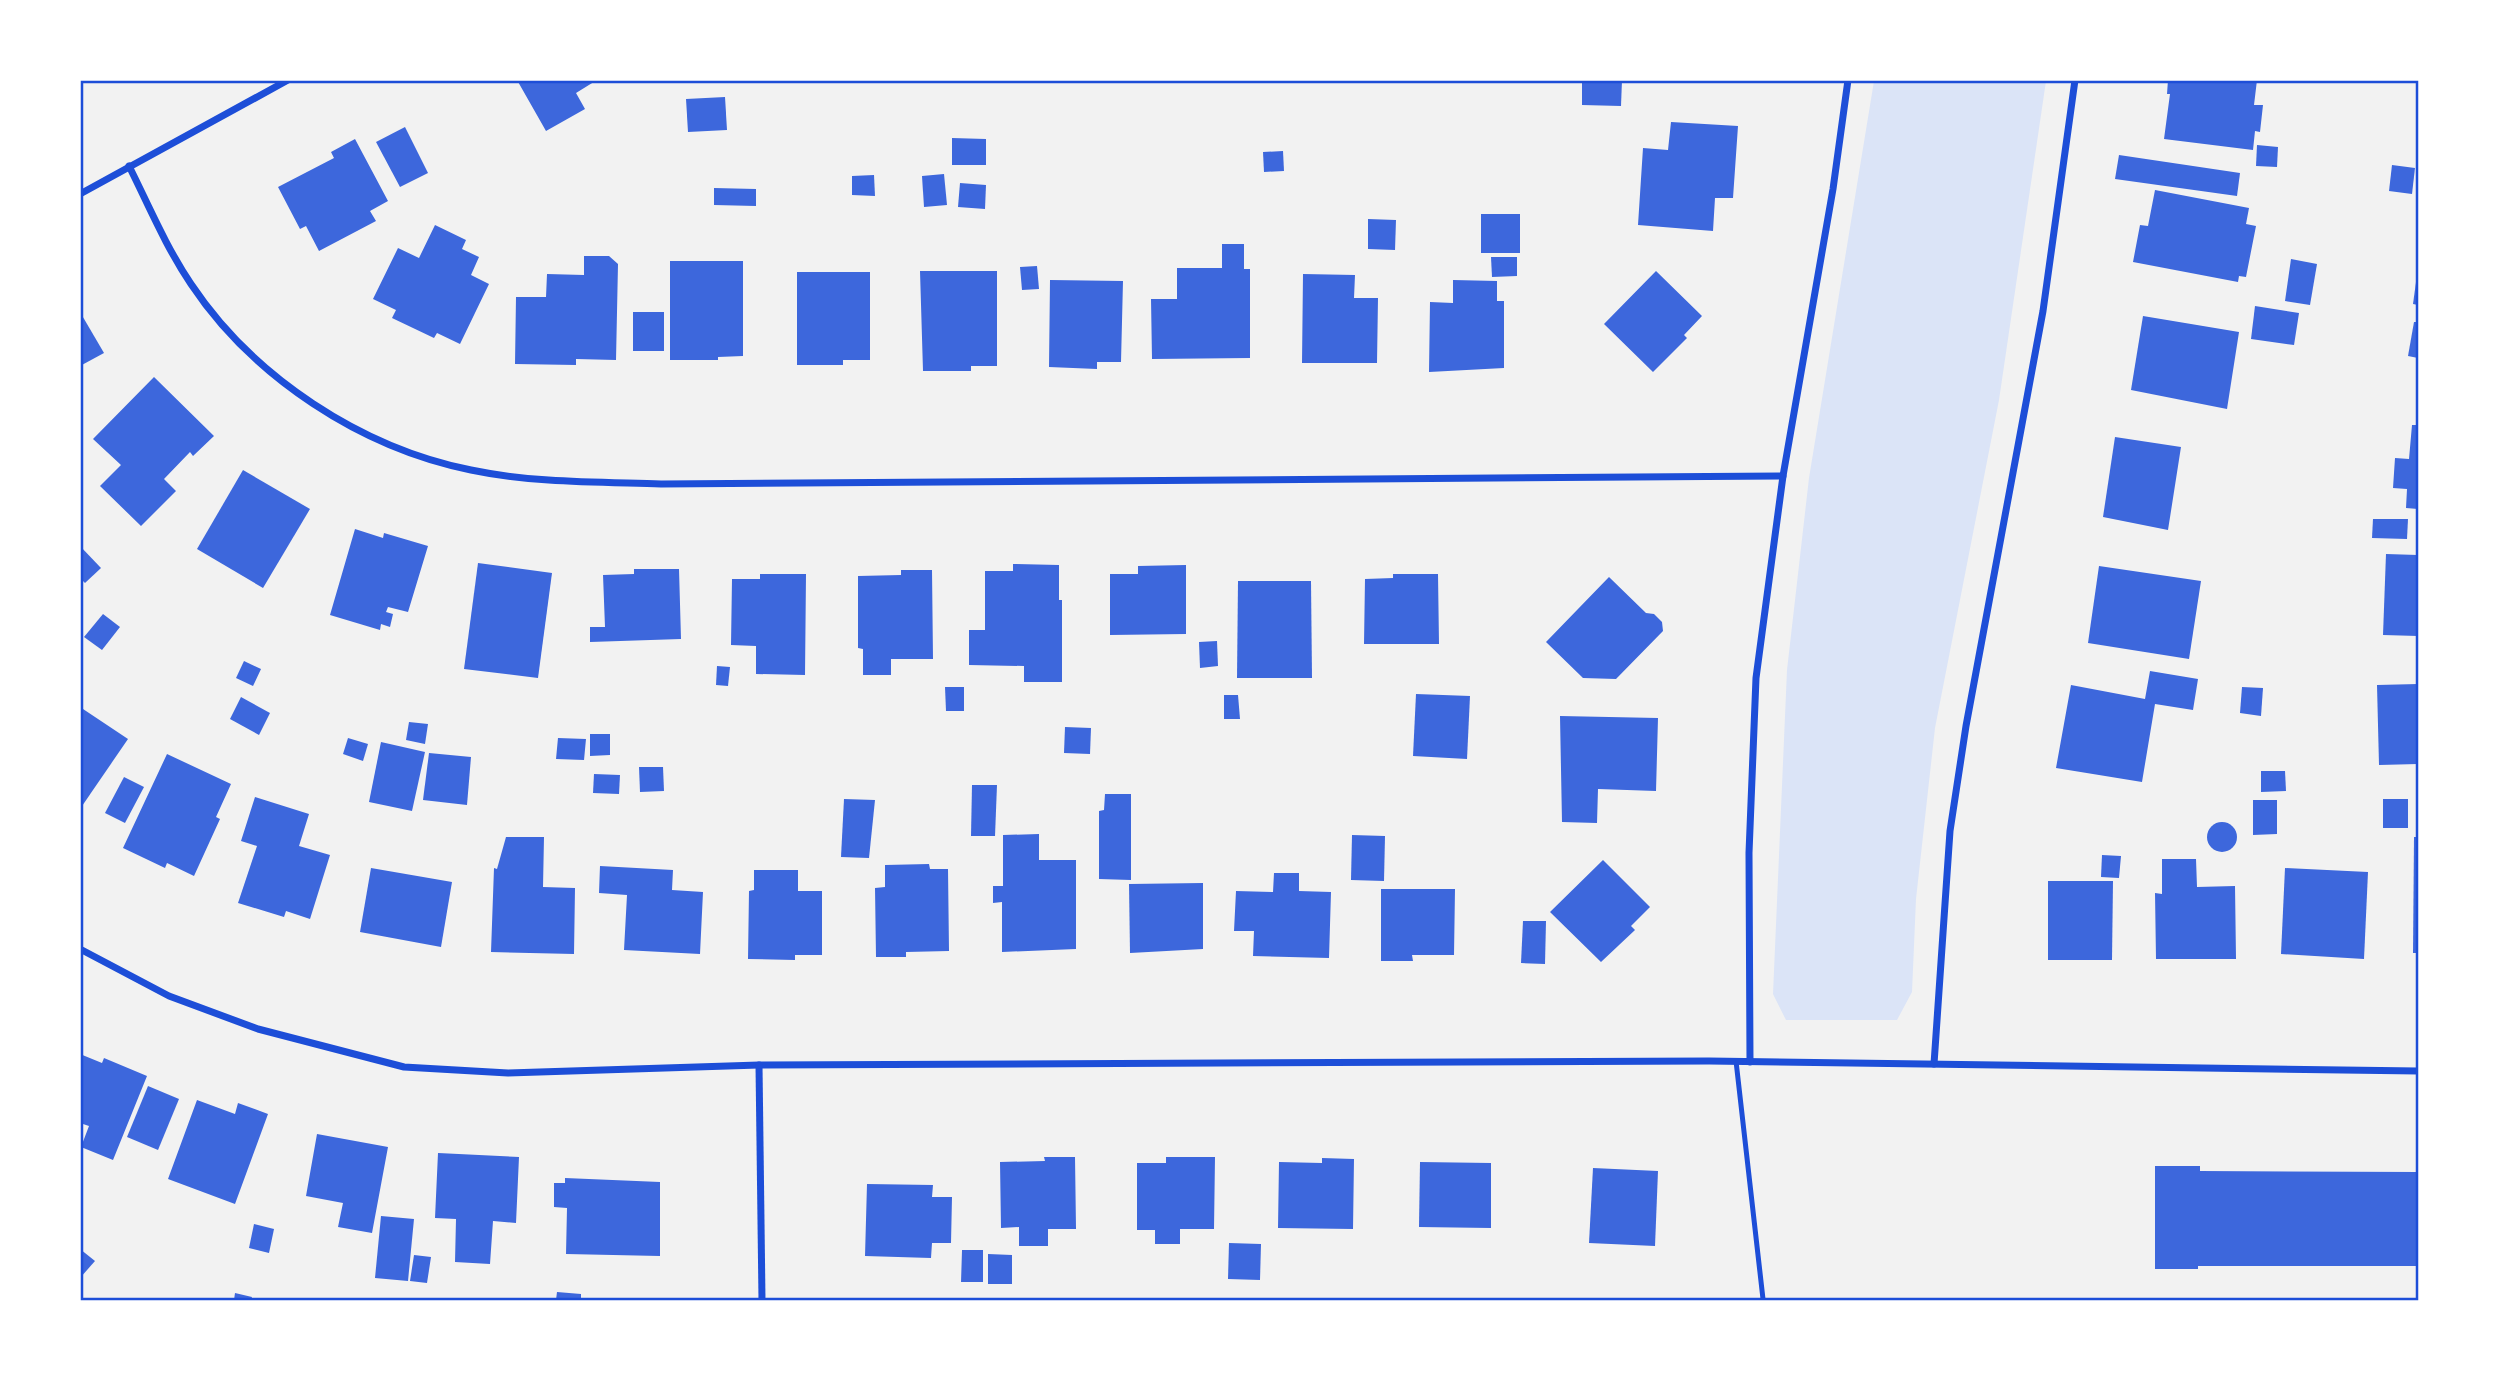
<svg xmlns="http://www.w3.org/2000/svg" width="2499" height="1381" viewBox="0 0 2499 1381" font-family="'Playfair Display',serif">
  <rect width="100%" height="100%" fill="#f2f2f2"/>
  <path fill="#dbe4f7" d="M 1874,81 L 2046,81 L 1999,400 L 1935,728 L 1916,899 L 1912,992 L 1897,1020 L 1786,1020 L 1773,994 L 1787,670 L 1809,478 Z"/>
  <g fill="#3d67dc">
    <path d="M 517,80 L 597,80 L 576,93 L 585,109 L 546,131 Z"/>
    <path d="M 1582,80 L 1622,80 L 1621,106 L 1582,105 Z"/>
    <path d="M 2168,80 L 2257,80 L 2254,105 L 2263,105 L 2260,132 L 2255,131 L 2253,150 L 2164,139 L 2170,94 L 2167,94 Z"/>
    <path d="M 725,97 L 727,130 L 688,132 L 686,99 Z"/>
    <path d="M 1671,122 L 1738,126 L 1733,198 L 1715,198 L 1713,231 L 1638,225 L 1643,148 L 1668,150 Z"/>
    <path d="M 405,127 L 428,173 L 400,187 L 376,142 Z"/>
    <path d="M 952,138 L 986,139 L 986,165 L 952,165 Z"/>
    <path d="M 355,139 L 388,201 L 370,211 L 376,221 L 319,251 L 306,226 L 300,229 L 278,187 L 334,158 L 331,152 Z"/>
    <path d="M 2257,145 L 2278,147 L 2277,167 L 2256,166 Z"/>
    <path d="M 1283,151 L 1284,171 L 1264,172 L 1263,152 Z"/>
    <path d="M 2119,155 L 2240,173 L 2237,196 L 2115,179 Z"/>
    <path d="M 2392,165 L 2415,168 L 2412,194 L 2389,191 Z"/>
    <path d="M 944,174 L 947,205 L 924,207 L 922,176 Z"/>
    <path d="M 874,175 L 875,196 L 852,195 L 852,176 Z"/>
    <path d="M 960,183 L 986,185 L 985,209 L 958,207 Z"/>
    <path d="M 714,188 L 756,189 L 756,206 L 714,205 Z"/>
    <path d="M 2155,190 L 2249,208 L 2246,224 L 2256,226 L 2246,277 L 2239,276 L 2238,282 L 2133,262 L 2140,225 L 2148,226 Z"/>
    <rect x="1481" y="214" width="39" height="39"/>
    <path d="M 1368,219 L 1396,220 L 1395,250 L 1368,249 Z"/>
    <path d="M 435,225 L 466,240 L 462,249 L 479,257 L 471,275 L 489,284 L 460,344 L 437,333 L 434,338 L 392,318 L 396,310 L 373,299 L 398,248 L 419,258 Z"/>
    <path d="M 1222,244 L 1244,244 L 1244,269 L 1250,269 L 1250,358 L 1152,359 L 1151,299 L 1177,299 L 1177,268 L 1222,268 Z"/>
    <path d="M 584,256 L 609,256 L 618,264 L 616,360 L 576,359 L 576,365 L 515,364 L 516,297 L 546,297 L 547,274 L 584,275 Z"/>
    <path d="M 1491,257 L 1517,257 L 1517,276 L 1492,277 Z"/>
    <path d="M 2291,259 L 2317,264 L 2310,305 L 2285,301 Z"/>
    <path d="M 670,261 L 743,261 L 743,356 L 718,357 L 718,360 L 670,360 Z"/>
    <path d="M 1037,266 L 1039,289 L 1022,290 L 1020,267 Z"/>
    <path d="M 920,271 L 997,271 L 997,366 L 971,366 L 971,371 L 923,371 Z"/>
    <path d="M 1656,271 L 1702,316 L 1684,335 L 1687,338 L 1653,372 L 1604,324 Z"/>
    <path d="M 797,272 L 870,272 L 870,360 L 843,360 L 843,365 L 797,365 Z"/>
    <path d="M 1303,274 L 1355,275 L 1354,298 L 1378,298 L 1377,363 L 1302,363 Z"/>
    <path d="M 1050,280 L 1123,281 L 1121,362 L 1097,362 L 1097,369 L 1049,367 Z"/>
    <path d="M 1453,280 L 1497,281 L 1497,301 L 1504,301 L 1504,368 L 1429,372 L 1430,302 L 1453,303 Z"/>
    <path d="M 2416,282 L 2418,283 L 2418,305 L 2413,304 Z"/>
    <path d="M 2255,306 L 2299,313 L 2294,345 L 2251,339 Z"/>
    <path d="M 80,312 L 104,353 L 80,366 Z"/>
    <rect x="633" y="312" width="31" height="39"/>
    <path d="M 2143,316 L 2239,332 L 2227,409 L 2131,390 Z"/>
    <path d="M 2414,322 L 2418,322 L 2418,358 L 2408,356 Z"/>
    <path d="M 154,377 L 214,436 L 193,456 L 190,452 L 164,479 L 176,491 L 141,526 L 100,486 L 121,465 L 93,439 Z"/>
    <path d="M 2412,425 L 2418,425 L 2418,509 L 2406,508 L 2407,489 L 2393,488 L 2395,458 L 2409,459 Z"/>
    <path d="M 2115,437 L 2181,447 L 2168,530 L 2103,517 Z"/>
    <path d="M 243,470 L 310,509 L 263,588 L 197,549 Z"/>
    <path d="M 2373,519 L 2408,519 L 2407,539 L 2372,538 Z"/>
    <path d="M 355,529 L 383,538 L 384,533 L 428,546 L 408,612 L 388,607 L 386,612 L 393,614 L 390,627 L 381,624 L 380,630 L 330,615 Z"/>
    <path d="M 80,546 L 101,568 L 85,583 L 80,578 Z"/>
    <path d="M 2386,554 L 2418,555 L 2418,636 L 2383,635 Z"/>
    <path d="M 478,563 L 552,573 L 538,678 L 464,669 Z"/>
    <path d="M 1013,564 L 1059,565 L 1059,600 L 1062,600 L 1062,682 L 1024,682 L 1024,666 L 969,665 L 969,630 L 985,630 L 985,571 L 1013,571 Z"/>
    <path d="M 1186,565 L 1186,634 L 1110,635 L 1110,574 L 1138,574 L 1138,566 Z"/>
    <path d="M 2099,566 L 2201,581 L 2189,659 L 2088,643 Z"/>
    <path d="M 634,569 L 679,569 L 681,639 L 590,642 L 590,627 L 605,627 L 603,575 L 634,574 Z"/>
    <path d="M 901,570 L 932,570 L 933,659 L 891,659 L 891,675 L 863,675 L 863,649 L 858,648 L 858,576 L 901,575 Z"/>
    <path d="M 760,574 L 806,574 L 805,675 L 756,674 L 756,646 L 731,645 L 732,579 L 760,579 Z"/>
    <path d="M 1393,574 L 1438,574 L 1439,644 L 1364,644 L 1365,579 L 1393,578 Z"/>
    <path d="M 1609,577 L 1646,613 L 1654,614 L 1662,622 L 1663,631 L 1616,679 L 1583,678 L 1546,642 Z"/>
    <path d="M 1238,581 L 1311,581 L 1312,678 L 1237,678 Z"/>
    <path d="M 103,614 L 120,627 L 102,650 L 84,637 Z"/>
    <path d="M 1217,641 L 1218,666 L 1200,668 L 1199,642 Z"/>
    <path d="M 244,661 L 261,669 L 253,686 L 236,678 Z"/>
    <path d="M 717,666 L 730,667 L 728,686 L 716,685 Z"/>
    <path d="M 2150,671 L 2198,679 L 2193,710 L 2155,704 L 2142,782 L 2056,768 L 2071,685 L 2145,699 Z"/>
    <path d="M 2418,684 L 2418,764 L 2379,765 L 2377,685 Z"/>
    <path d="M 945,687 L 964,687 L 964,711 L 946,711 Z"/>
    <path d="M 2242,687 L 2263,688 L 2261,716 L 2240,713 Z"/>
    <path d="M 1416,694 L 1470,696 L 1467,759 L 1413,756 Z"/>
    <path d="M 1224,695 L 1238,695 L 1240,719 L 1224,719 Z"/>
    <path d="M 241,697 L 270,713 L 259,735 L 230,719 Z"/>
    <path d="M 80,707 L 128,739 L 80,809 Z"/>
    <path d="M 1560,716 L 1658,718 L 1656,791 L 1598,789 L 1597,823 L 1562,822 Z"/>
    <path d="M 409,722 L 428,724 L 425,744 L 406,740 Z"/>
    <path d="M 1065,727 L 1091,728 L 1090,754 L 1064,753 Z"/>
    <path d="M 590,734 L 610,734 L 610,755 L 590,756 Z"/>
    <path d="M 348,738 L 368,744 L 363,761 L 343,754 Z"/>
    <path d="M 558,738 L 586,739 L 584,760 L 556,759 Z"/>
    <path d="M 381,742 L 425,752 L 412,811 L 369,802 Z"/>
    <path d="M 429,753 L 471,757 L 467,805 L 423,800 Z"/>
    <path d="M 167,754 L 231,784 L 216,817 L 220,819 L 194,876 L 167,863 L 165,868 L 123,848 Z"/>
    <path d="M 639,767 L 663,767 L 664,791 L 640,792 Z"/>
    <path d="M 2261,771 L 2285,771 L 2286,791 L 2261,792 Z"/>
    <path d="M 594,774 L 620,775 L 619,794 L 593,793 Z"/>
    <path d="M 124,777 L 144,787 L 125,823 L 105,813 Z"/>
    <path d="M 972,785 L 997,785 L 995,836 L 971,836 Z"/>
    <path d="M 1105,794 L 1131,794 L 1131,880 L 1099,879 L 1099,811 L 1104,810 Z"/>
    <path d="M 255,797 L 309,814 L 299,846 L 330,855 L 310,919 L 286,911 L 284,917 L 238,903 L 257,846 L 241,841 Z"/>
    <path d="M 844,799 L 875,800 L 869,858 L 841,857 Z"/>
    <rect x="2383" y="799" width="25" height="29"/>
    <path d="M 2253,800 L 2277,800 L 2277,834 L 2253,835 Z"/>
    <circle cx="2222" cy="837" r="15"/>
    <path d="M 1039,834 L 1039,860 L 1076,860 L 1076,949 L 1002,952 L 1002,902 L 993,903 L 993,886 L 1003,886 L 1003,835 Z"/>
    <path d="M 1352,835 L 1385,836 L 1384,881 L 1351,880 Z"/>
    <path d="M 506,837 L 544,837 L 543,887 L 575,888 L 574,954 L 491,952 L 494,868 L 497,869 Z"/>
    <path d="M 2414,837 L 2418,837 L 2418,953 L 2413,953 Z"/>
    <path d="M 2102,855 L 2121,856 L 2119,878 L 2101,877 Z"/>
    <path d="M 2162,859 L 2196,859 L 2197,887 L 2235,886 L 2236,959 L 2156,959 L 2155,893 L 2162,894 Z"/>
    <path d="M 1603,860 L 1650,907 L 1631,926 L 1635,930 L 1601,962 L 1550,912 Z"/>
    <path d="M 929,864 L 930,869 L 948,869 L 949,951 L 906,952 L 906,957 L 876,957 L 875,888 L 885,887 L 885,865 Z"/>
    <path d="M 600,866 L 673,870 L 672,890 L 703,892 L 700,954 L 624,950 L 627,895 L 599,893 Z"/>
    <path d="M 371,868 L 452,882 L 441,947 L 360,932 Z"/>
    <path d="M 2285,868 L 2368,872 L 2364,959 L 2281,954 Z"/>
    <path d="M 754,870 L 798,870 L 798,891 L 822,891 L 822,955 L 795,955 L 795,960 L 748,959 L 749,891 L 754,890 Z"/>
    <path d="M 1274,873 L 1299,873 L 1299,891 L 1331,892 L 1329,958 L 1253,956 L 1254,931 L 1234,931 L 1236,891 L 1273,892 Z"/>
    <path d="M 2048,881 L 2113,881 L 2112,960 L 2048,960 Z"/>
    <path d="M 1203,883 L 1203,949 L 1130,953 L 1129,884 Z"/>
    <path d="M 1381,889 L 1455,889 L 1454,955 L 1412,955 L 1413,961 L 1381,961 Z"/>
    <path d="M 1523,921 L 1546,921 L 1545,964 L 1521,963 Z"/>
    <path d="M 80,1054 L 102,1063 L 104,1058 L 147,1076 L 113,1160 L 81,1147 L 89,1126 L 80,1123 Z"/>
    <path d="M 148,1086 L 179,1099 L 158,1150 L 127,1137 Z"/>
    <path d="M 197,1100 L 235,1114 L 238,1103 L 268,1114 L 235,1204 L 168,1179 Z"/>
    <path d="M 317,1134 L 388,1147 L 372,1233 L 338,1227 L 343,1203 L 306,1196 Z"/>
    <path d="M 438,1153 L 519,1157 L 516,1223 L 493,1221 L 490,1264 L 455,1262 L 456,1219 L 435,1218 Z"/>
    <path d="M 1044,1157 L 1075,1157 L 1076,1229 L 1048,1229 L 1048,1246 L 1019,1246 L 1019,1227 L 1001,1228 L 1000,1162 L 1045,1161 Z"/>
    <path d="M 1166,1157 L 1215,1157 L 1214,1229 L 1180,1229 L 1180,1244 L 1155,1244 L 1155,1230 L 1137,1230 L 1137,1163 L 1166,1163 Z"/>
    <path d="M 1322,1158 L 1354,1159 L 1353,1229 L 1278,1228 L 1279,1162 L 1322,1163 Z"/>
    <path d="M 1420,1162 L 1491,1163 L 1491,1228 L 1419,1227 Z"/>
    <path d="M 2155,1166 L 2200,1166 L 2200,1171 L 2418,1172 L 2418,1266 L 2198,1266 L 2198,1269 L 2155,1269 Z"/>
    <path d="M 1593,1168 L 1658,1171 L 1655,1246 L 1589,1243 Z"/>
    <path d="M 565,1178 L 660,1182 L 660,1256 L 566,1254 L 567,1208 L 554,1207 L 554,1183 L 565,1183 Z"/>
    <path d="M 867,1184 L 933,1185 L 932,1197 L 952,1197 L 951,1243 L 932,1243 L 931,1258 L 865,1256 Z"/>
    <path d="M 381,1216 L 414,1219 L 408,1281 L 375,1278 Z"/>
    <path d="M 254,1224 L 274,1229 L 269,1253 L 249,1248 Z"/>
    <path d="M 1229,1243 L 1261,1244 L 1260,1280 L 1228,1279 Z"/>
    <path d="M 80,1249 L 95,1261 L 80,1278 Z"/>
    <path d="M 962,1250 L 983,1250 L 983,1282 L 961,1282 Z"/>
    <path d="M 988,1254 L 1012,1255 L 1012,1284 L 988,1284 Z"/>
    <path d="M 414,1255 L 431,1257 L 427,1283 L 410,1281 Z"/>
    <path d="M 557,1292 L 581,1294 L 581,1300 L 556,1300 Z"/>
    <path d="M 235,1293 L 252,1297 L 251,1300 L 234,1300 Z"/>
  </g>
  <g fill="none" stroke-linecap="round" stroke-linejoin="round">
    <path stroke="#1d4ed8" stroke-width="5" d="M 1736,1061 L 1763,1299"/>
    <g stroke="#1d4ed8" stroke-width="7">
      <path d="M 129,166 C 149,206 166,247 191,284 C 253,377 361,448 471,470 C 533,483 598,482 661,484 L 1783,476"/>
      <path d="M 80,194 L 288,80"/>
      <path d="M 80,949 L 169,996 L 258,1029 L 404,1067 L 508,1073 L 759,1065 L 1709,1061 L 2418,1071"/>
      <path d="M 1750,1062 L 1749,853 L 1756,678 L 1783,476 L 1833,189 L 1848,80"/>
      <path d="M 1934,1064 L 1950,831 L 1966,726 L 2043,311 L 2075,80"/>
      <path d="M 759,1065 L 762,1300"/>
    </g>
  </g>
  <rect width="2499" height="1381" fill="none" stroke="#ffffff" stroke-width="164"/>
  <rect x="82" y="82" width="2335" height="1217" fill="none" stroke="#1d4ed8" stroke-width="2.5"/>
</svg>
